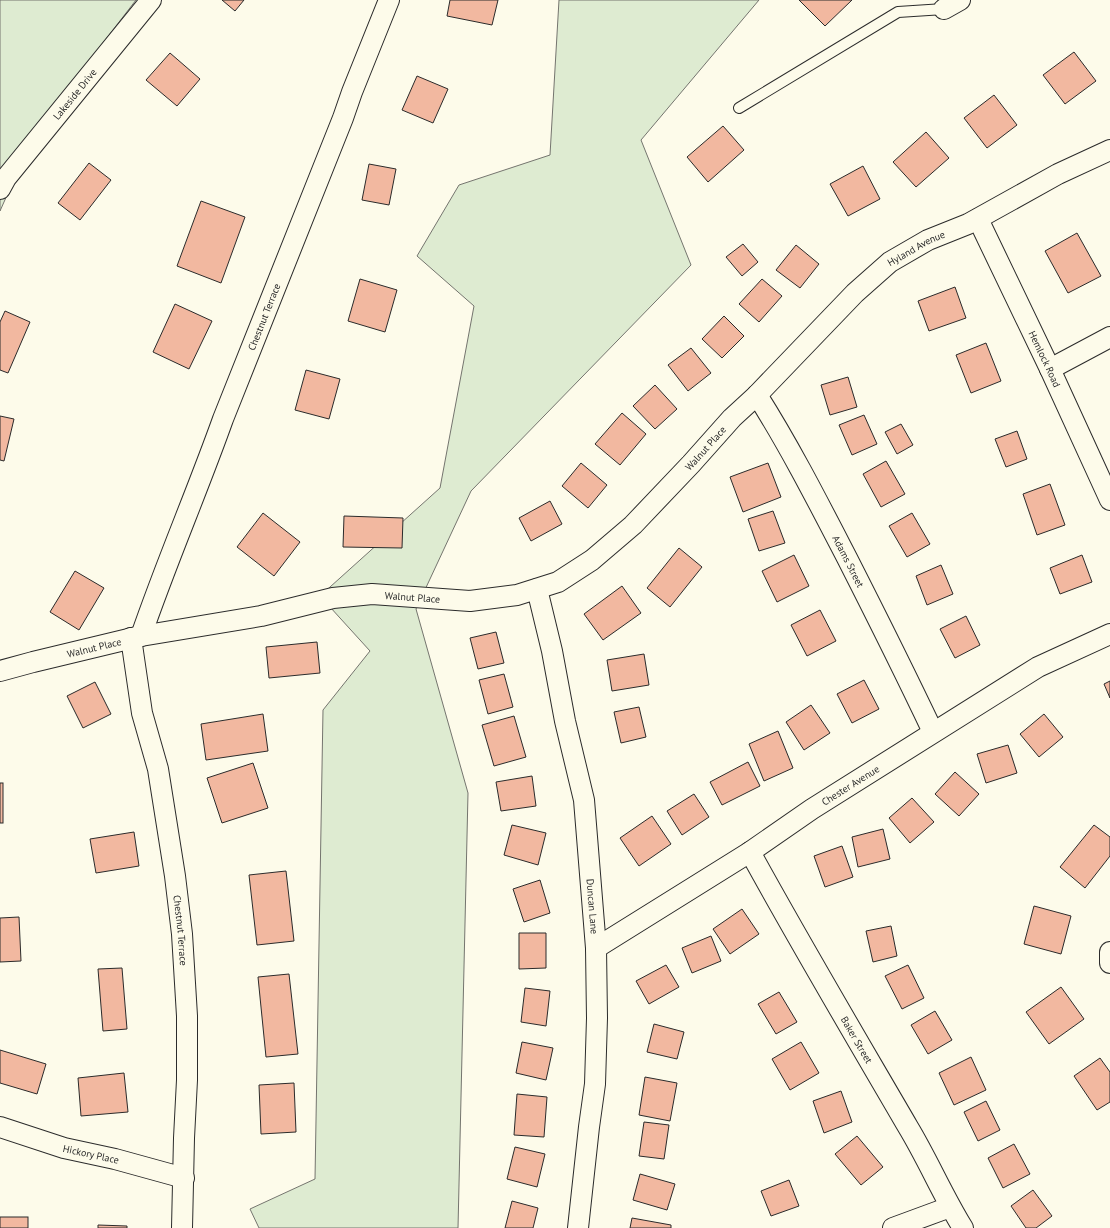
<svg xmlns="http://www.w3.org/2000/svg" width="1110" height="1228" viewBox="0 0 1110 1228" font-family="'PT Sans',sans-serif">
  <rect width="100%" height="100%" fill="#fdfbea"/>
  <g fill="#deebd1" stroke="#74746e">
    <path d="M 0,0 L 136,0 L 36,130 L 0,211 Z"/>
    <path d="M 559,0 L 759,0 L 641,140 L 691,265 L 471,491 L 416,609 L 468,793 L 458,1228 L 259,1228 L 250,1209 L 315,1179 L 323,710 L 370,651 L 320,596 L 440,488 L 474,306 L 417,256 L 459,185 L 550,155 Z"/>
  </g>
  <g fill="#f2b8a0" stroke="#2b2b2b">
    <path d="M 222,0 L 244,0 L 235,11 Z"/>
    <path d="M 450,0 L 498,0 L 492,25 L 447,16 Z"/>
    <path d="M 799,0 L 852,0 L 825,26 Z"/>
    <path d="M 1074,52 L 1096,81 L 1065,104 L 1043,75 Z"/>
    <path d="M 170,53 L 200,79 L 177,106 L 146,80 Z"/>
    <path d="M 417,76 L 448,89 L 433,123 L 402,110 Z"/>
    <path d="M 994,95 L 1017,125 L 987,148 L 964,118 Z"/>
    <path d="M 723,126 L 744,150 L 708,182 L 687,157 Z"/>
    <path d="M 926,132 L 949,158 L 916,187 L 893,162 Z"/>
    <path d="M 89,163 L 111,180 L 80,220 L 58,203 Z"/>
    <path d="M 369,164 L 396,169 L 389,205 L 362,200 Z"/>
    <path d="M 863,166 L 880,199 L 848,216 L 830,184 Z"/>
    <path d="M 201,201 L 245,217 L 221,283 L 177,266 Z"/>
    <path d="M 1077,233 L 1101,276 L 1068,293 L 1045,251 Z"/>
    <path d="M 743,244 L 758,262 L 742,276 L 726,257 Z"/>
    <path d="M 796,245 L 819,264 L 800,288 L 776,270 Z"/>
    <path d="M 360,279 L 397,290 L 385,332 L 348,321 Z"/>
    <path d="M 762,279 L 782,296 L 759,322 L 739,304 Z"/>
    <path d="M 955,287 L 966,318 L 929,331 L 918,301 Z"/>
    <path d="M 175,304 L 212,321 L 189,369 L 153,352 Z"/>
    <path d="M 5,311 L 30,322 L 8,373 L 0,370 L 0,322 Z"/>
    <path d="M 724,316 L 744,336 L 722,358 L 702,339 Z"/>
    <path d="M 986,343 L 1001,381 L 971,393 L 956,355 Z"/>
    <path d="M 691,348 L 711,373 L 688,391 L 668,365 Z"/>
    <path d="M 306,370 L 340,379 L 329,419 L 295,410 Z"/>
    <path d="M 848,377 L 857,407 L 830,415 L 821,385 Z"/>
    <path d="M 655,385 L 677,409 L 655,429 L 633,406 Z"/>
    <path d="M 622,413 L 646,434 L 620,465 L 595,444 Z"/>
    <path d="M 864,415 L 877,444 L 852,455 L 839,425 Z"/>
    <path d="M 0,416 L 14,419 L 4,461 L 0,460 Z"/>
    <path d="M 901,424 L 913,445 L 897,454 L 885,432 Z"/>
    <path d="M 1017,431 L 1027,459 L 1006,467 L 995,439 Z"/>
    <path d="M 886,461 L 905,494 L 881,507 L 863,474 Z"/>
    <path d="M 581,463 L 607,485 L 588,508 L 562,486 Z"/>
    <path d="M 768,463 L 781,497 L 743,512 L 730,477 Z"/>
    <path d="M 1050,484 L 1065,525 L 1037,535 L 1023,494 Z"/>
    <path d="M 550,501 L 562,524 L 531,541 L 519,518 Z"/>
    <path d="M 773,511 L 785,543 L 759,551 L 748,519 Z"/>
    <path d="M 263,513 L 300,542 L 274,576 L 237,547 Z"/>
    <path d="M 912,513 L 930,544 L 907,557 L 889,526 Z"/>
    <path d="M 344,516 L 403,518 L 402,548 L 343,547 Z"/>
    <path d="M 679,548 L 702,567 L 670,607 L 647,588 Z"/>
    <path d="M 794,555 L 809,586 L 777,602 L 762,571 Z"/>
    <path d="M 1082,555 L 1092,582 L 1060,594 L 1050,568 Z"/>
    <path d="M 941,565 L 953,594 L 927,605 L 916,576 Z"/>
    <path d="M 75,571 L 104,588 L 79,630 L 50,612 Z"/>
    <path d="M 622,586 L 641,613 L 603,640 L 584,614 Z"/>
    <path d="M 820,610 L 836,641 L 807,656 L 791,625 Z"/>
    <path d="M 966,616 L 980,645 L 955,658 L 940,629 Z"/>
    <path d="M 496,632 L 504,663 L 478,669 L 470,638 Z"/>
    <path d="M 317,642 L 320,673 L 269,678 L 266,647 Z"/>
    <path d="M 644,654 L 649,685 L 612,691 L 607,660 Z"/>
    <path d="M 504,674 L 513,707 L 488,714 L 479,680 Z"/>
    <path d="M 864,680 L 879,709 L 852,723 L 837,694 Z"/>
    <path d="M 1110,681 L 1110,698 L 1104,684 Z"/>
    <path d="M 95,682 L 111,714 L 83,728 L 67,696 Z"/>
    <path d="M 811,705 L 830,733 L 804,750 L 786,722 Z"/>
    <path d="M 639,707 L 646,737 L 621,743 L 614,712 Z"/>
    <path d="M 263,714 L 268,751 L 206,760 L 201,724 Z"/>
    <path d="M 1044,714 L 1063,737 L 1039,757 L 1020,734 Z"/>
    <path d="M 514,716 L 526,757 L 494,766 L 482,725 Z"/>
    <path d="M 778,731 L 793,768 L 764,781 L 749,744 Z"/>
    <path d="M 1008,745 L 1017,773 L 986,783 L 977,754 Z"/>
    <path d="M 748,762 L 760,786 L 722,805 L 710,782 Z"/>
    <path d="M 253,763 L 268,808 L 222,823 L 207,778 Z"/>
    <path d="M 955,772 L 979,794 L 959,816 L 935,794 Z"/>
    <path d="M 532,776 L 536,806 L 501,811 L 496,782 Z"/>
    <rect x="0" y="783" width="3" height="40"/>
    <path d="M 694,794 L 709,817 L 682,835 L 667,811 Z"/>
    <path d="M 912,798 L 934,822 L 910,843 L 889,818 Z"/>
    <path d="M 652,816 L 671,844 L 639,866 L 620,838 Z"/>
    <path d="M 512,825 L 546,833 L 538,865 L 504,855 Z"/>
    <path d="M 1094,825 L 1110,837 L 1110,856 L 1085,888 L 1060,867 Z"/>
    <path d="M 883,829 L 890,859 L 858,867 L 852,837 Z"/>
    <path d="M 134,832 L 139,866 L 96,873 L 90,839 Z"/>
    <path d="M 842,846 L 853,877 L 825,887 L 814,856 Z"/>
    <path d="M 286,871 L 294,941 L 257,945 L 249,875 Z"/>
    <path d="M 540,880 L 550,913 L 524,922 L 513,889 Z"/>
    <path d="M 1034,906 L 1071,916 L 1061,954 L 1024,944 Z"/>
    <path d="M 742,909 L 759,934 L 730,954 L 713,929 Z"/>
    <path d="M 19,917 L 21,961 L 0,962 L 0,918 Z"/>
    <path d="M 891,926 L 897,956 L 873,962 L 866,931 Z"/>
    <path d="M 519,933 L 546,933 L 546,968 L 519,969 Z"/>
    <path d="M 711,936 L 721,961 L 692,973 L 682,948 Z"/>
    <path d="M 666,965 L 679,987 L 649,1004 L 636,981 Z"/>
    <path d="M 908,965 L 924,998 L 902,1009 L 885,976 Z"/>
    <path d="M 122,968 L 127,1029 L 103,1031 L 98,969 Z"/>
    <path d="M 289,974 L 298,1054 L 266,1057 L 258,977 Z"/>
    <path d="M 1061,987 L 1084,1019 L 1049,1044 L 1026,1012 Z"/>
    <path d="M 525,988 L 550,991 L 546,1026 L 521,1022 Z"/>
    <path d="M 779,992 L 797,1022 L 776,1034 L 758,1004 Z"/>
    <path d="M 935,1011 L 952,1040 L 928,1054 L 911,1025 Z"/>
    <path d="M 654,1024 L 684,1032 L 677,1059 L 647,1052 Z"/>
    <path d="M 522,1042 L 553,1048 L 546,1080 L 516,1073 Z"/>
    <path d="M 801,1042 L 819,1073 L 790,1090 L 772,1059 Z"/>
    <path d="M 0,1050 L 46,1064 L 37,1094 L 0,1083 Z"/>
    <path d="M 971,1057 L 986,1090 L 954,1105 L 939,1073 Z"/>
    <path d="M 1100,1058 L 1110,1072 L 1110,1102 L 1097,1110 L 1074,1076 Z"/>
    <path d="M 124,1073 L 128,1112 L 81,1116 L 78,1078 Z"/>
    <path d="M 645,1077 L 677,1083 L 670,1121 L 639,1115 Z"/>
    <path d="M 294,1083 L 296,1132 L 261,1134 L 259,1085 Z"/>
    <path d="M 841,1091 L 852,1122 L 824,1133 L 813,1101 Z"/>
    <path d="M 517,1094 L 547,1097 L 544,1137 L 514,1135 Z"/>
    <path d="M 986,1101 L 1000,1130 L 978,1141 L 964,1112 Z"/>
    <path d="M 644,1122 L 669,1125 L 664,1159 L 639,1156 Z"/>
    <path d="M 857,1136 L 883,1167 L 861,1185 L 835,1154 Z"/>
    <path d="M 1014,1144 L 1030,1174 L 1003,1188 L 988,1158 Z"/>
    <path d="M 515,1147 L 545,1154 L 537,1187 L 507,1179 Z"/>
    <path d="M 640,1174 L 675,1184 L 667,1210 L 633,1200 Z"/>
    <path d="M 789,1180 L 799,1206 L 771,1216 L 761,1191 Z"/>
    <path d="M 1033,1190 L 1052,1216 L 1036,1228 L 1026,1228 L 1011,1206 Z"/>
    <path d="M 512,1201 L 538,1208 L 533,1228 L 505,1228 Z"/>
    <rect x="0" y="1217" width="28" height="11"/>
    <path d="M 632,1218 L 671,1225 L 671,1228 L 630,1228 Z"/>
    <path d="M 98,1225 L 127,1226 L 127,1228 L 98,1228 Z"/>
  </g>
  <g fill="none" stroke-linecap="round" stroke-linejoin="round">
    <g stroke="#2b2b2b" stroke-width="12">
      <path id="service" d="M 739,108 L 898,12 L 944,9"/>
    </g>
    <g stroke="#2b2b2b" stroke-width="22">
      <g id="minor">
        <path d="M 944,9 L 960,0"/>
        <path id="s1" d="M 0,189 L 6,178 L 151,0"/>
        <path id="s2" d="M 978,219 L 1050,369 L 1110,500"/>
        <path d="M 1050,369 L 1110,337"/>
        <path id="s3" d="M 757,395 C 790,447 818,502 847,558 C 876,615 905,673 933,732"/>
        <path id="s4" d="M 537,589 L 552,651 L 565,721 L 584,800 L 596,948 L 597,1018 L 595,1084 L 589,1127 L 578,1228"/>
        <path id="s5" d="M 141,636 C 166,563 197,492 223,419 L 343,118 L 352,92 L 389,0"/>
        <path id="s6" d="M 131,638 L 142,713 L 158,769 L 175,876 L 182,934 L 187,1016 L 187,1080 L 184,1138 L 182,1228"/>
        <path id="s7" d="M 0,671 L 33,662 L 141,636 L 261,616 L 333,598 L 372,594 L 470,601 L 517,595 L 558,582 L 592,560 L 633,525 L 691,464 L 732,418 L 757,395 L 855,293 L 890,262 L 928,240 L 968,224 L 1058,174 L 1110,150"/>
        <path id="s8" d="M 750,852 C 801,945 855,1036 908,1127 C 928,1160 943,1196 963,1228"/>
        <path id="s9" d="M 596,948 L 750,852 L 812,809 L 1038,667 L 1110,634"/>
        <path d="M 1110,952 L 1110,963"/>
        <path id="s10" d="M 0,1127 L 64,1148 L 115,1159 L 184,1178"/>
        <path d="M 893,1228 L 950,1207"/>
      </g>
    </g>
    <use href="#service" stroke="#fdfbea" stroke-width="10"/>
    <use href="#minor" stroke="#fdfbea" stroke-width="20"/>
  </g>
  <g text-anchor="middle" stroke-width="3" stroke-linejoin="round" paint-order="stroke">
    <g font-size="10" fill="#2b2b2b" stroke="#fdfbea">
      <text dy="4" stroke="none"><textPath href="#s1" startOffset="121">Lakeside Drive</textPath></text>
      <text dy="4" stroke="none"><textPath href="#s7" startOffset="1061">Hyland Avenue</textPath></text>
      <text dy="4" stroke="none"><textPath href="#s5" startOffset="342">Chestnut Terrace</textPath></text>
      <text dy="4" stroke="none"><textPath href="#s2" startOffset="155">Hemlock Road</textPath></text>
      <text dy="4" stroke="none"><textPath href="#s7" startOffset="769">Walnut Place</textPath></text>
      <text dy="4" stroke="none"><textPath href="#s3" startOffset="190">Adams Street</textPath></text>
      <text dy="4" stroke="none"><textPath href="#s7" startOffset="421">Walnut Place</textPath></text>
      <text dy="4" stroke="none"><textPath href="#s7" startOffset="97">Walnut Place</textPath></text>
      <text dy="4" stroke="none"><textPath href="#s9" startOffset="302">Chester Avenue</textPath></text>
      <text dy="4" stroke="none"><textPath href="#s4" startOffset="323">Duncan Lane</textPath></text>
      <text dy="4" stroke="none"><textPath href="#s6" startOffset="297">Chestnut Terrace</textPath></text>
      <text dy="4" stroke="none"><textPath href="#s8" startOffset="216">Baker Street</textPath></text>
      <text dy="4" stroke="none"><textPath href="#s10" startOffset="95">Hickory Place</textPath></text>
    </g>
  </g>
</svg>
